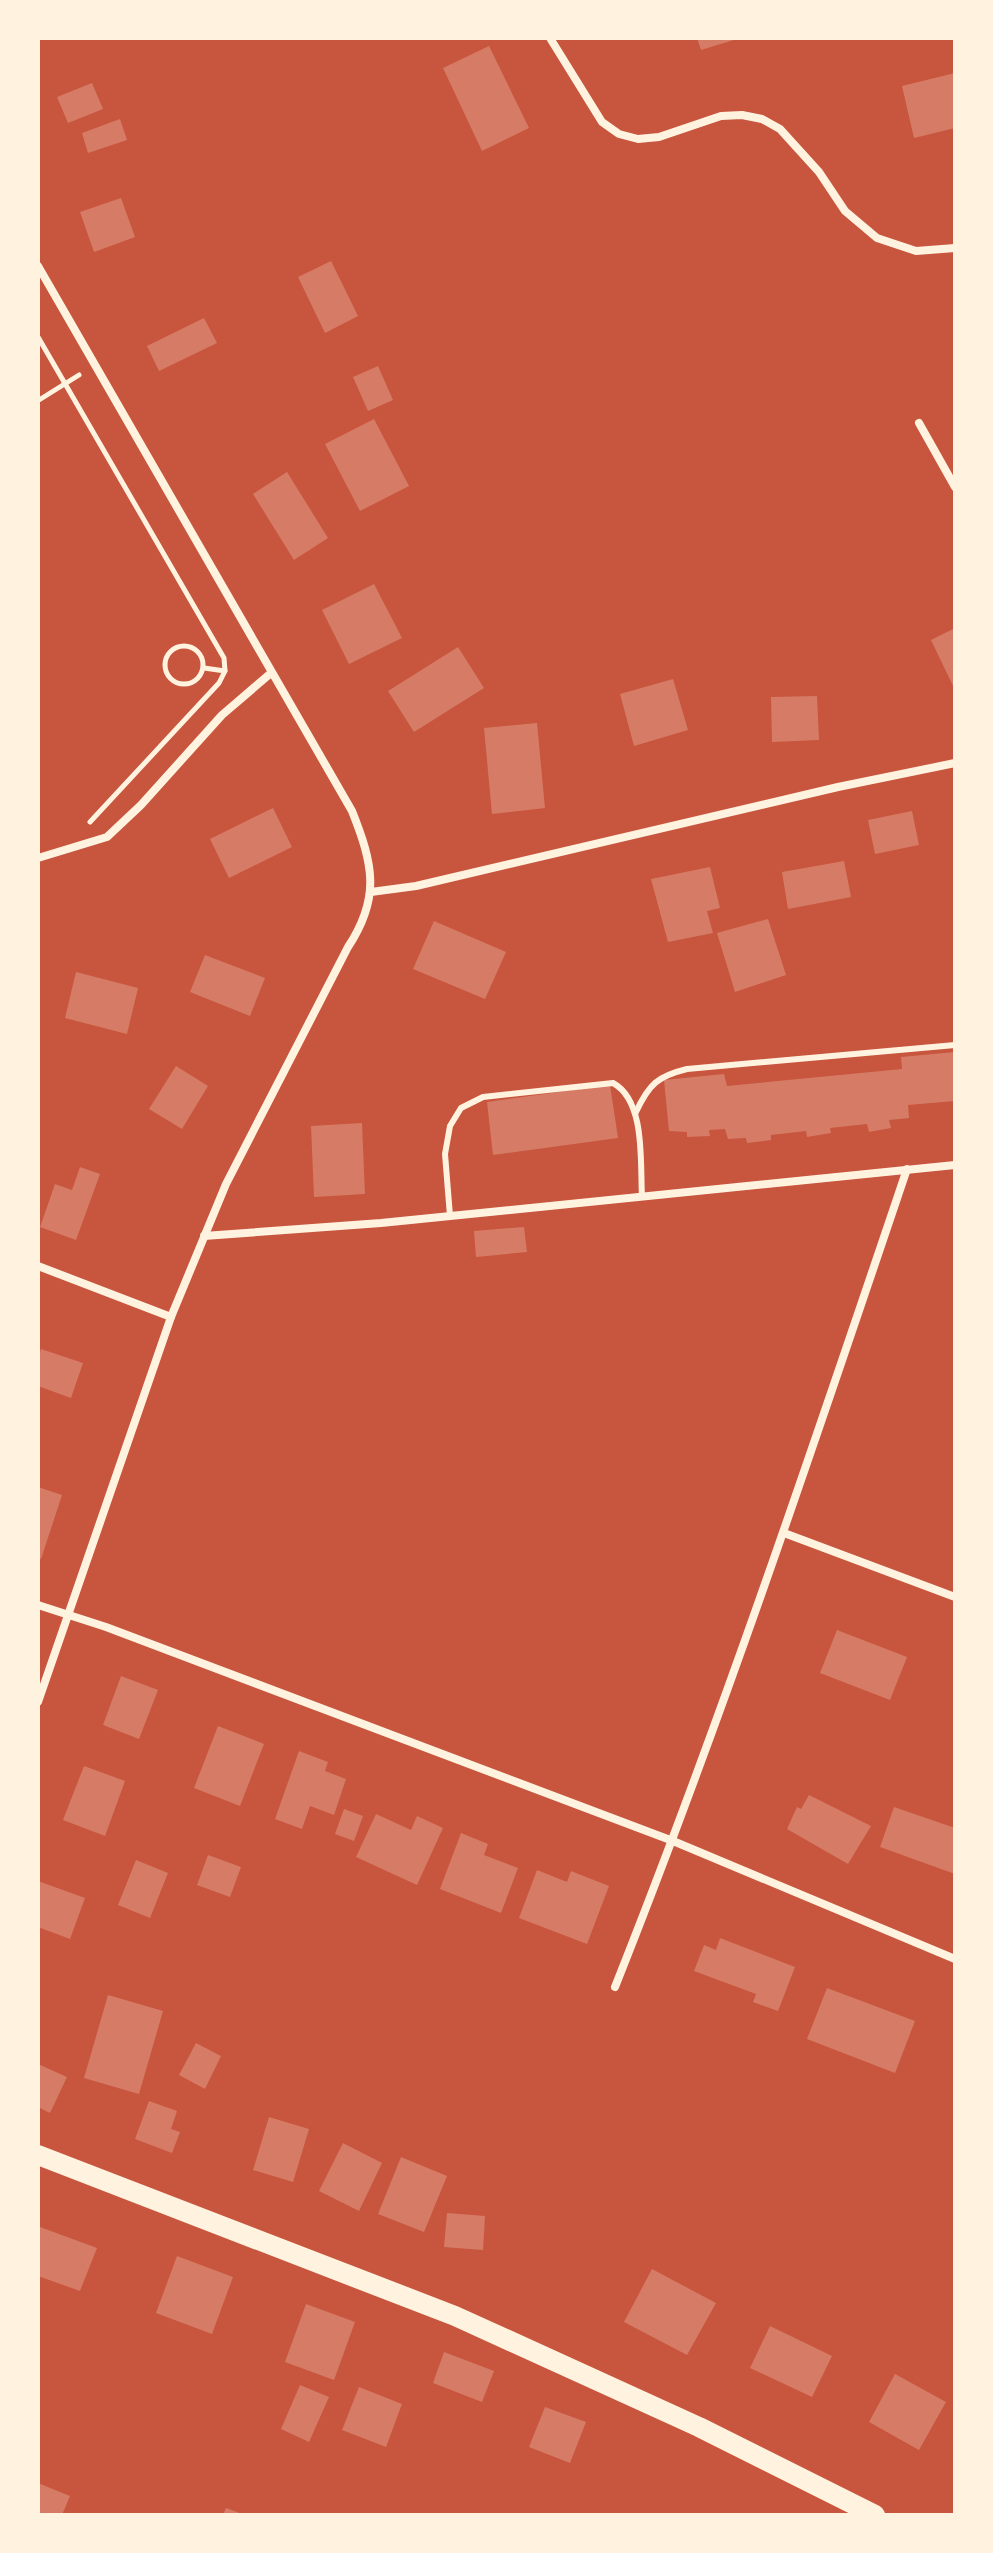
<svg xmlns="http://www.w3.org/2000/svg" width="993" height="2553" viewBox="0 0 993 2553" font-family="Inter,sans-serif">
  <rect width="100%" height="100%" fill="#c8553d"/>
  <g fill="#d67c66">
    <path d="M 697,38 L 737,38 L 737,39 L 701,50 Z"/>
    <path d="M 489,46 L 529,128 L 482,151 L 443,68 Z"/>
    <path d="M 955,73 L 955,128 L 914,138 L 902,86 Z"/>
    <path d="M 92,83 L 103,109 L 68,123 L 57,97 Z"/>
    <path d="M 120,119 L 127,140 L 88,153 L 82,133 Z"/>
    <path d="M 121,198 L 135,237 L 94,252 L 80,212 Z"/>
    <path d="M 331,261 L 358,316 L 325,333 L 298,277 Z"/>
    <path d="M 204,318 L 217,343 L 159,371 L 147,346 Z"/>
    <path d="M 378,366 L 393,400 L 368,411 L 353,377 Z"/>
    <path d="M 374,419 L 409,486 L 360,511 L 325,444 Z"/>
    <path d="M 287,472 L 328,538 L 294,560 L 253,494 Z"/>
    <path d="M 374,584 L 402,638 L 349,664 L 322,610 Z"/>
    <path d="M 955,628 L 955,690 L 931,640 Z"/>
    <path d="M 458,647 L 484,688 L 414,732 L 388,691 Z"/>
    <path d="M 673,679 L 688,730 L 634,746 L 620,694 Z"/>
    <path d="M 817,696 L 819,740 L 772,742 L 771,697 Z"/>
    <path d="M 537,723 L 545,808 L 492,814 L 484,728 Z"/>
    <path d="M 273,808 L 292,847 L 229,878 L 210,839 Z"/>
    <path d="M 912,811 L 919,845 L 875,854 L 868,820 Z"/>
    <path d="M 844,861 L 851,897 L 788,909 L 782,872 Z"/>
    <path d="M 710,867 L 720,908 L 707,911 L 713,933 L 668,942 L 651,879 Z"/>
    <path d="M 768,919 L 786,975 L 735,992 L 717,933 Z"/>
    <path d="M 434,921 L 506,952 L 485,999 L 413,969 Z"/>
    <path d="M 205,955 L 265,978 L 250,1016 L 190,992 Z"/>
    <path d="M 76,972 L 138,988 L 127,1034 L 65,1018 Z"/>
    <path d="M 955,1052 L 955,1101 L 908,1105 L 909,1118 L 889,1120 L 891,1128 L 869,1132 L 867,1124 L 830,1128 L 831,1133 L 807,1137 L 806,1131 L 771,1135 L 771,1140 L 747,1143 L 746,1138 L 728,1139 L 725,1129 L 709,1130 L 710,1136 L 687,1137 L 687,1132 L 669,1131 L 664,1080 L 724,1074 L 727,1086 L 902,1069 L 901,1057 Z"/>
    <path d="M 176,1066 L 208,1086 L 182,1129 L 149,1109 Z"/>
    <path d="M 610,1085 L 618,1138 L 493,1155 L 487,1102 Z"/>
    <path d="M 362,1123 L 365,1194 L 314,1197 L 311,1126 Z"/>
    <path d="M 80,1167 L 100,1174 L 76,1240 L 40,1227 L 55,1184 L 72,1190 Z"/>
    <path d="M 524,1227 L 527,1252 L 476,1257 L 474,1231 Z"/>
    <path d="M 41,1349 L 83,1363 L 71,1398 L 38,1386 L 38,1358 Z"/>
    <path d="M 38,1487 L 62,1495 L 41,1559 L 38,1558 Z"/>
    <path d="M 837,1630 L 907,1657 L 890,1700 L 820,1673 Z"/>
    <path d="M 121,1676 L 158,1690 L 139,1739 L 103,1725 Z"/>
    <path d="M 218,1726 L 264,1744 L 240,1806 L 194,1788 Z"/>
    <path d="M 299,1751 L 328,1762 L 325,1771 L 346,1779 L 334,1815 L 310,1806 L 302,1829 L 275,1819 Z"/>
    <path d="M 84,1766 L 125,1781 L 105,1836 L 63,1820 Z"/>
    <path d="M 809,1795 L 871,1826 L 848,1864 L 787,1829 L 797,1807 L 801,1809 Z"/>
    <path d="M 894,1807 L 955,1828 L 955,1874 L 880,1847 Z"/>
    <path d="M 344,1809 L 363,1816 L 354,1841 L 335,1834 Z"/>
    <path d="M 376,1814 L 411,1830 L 417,1816 L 443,1828 L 417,1885 L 356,1857 Z"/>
    <path d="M 461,1833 L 488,1844 L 484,1855 L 518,1868 L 501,1913 L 440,1889 Z"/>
    <path d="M 208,1855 L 241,1867 L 230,1897 L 197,1885 Z"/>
    <path d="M 136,1860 L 168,1873 L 150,1918 L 118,1905 Z"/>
    <path d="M 537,1870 L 567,1882 L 571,1871 L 609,1886 L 587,1944 L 519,1918 Z"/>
    <path d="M 38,1881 L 85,1898 L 70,1939 L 38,1927 Z"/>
    <path d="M 720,1938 L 795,1967 L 778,2011 L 753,2002 L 756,1994 L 694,1971 L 704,1945 L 716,1950 Z"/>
    <path d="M 827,1988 L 915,2021 L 895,2073 L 807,2039 Z"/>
    <path d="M 108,1995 L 163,2011 L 139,2094 L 84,2078 Z"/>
    <path d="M 196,2043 L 221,2056 L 205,2089 L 179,2075 Z"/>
    <path d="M 38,2064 L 67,2077 L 50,2113 L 38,2107 Z"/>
    <path d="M 149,2101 L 177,2111 L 171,2129 L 180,2132 L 172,2153 L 135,2139 Z"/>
    <path d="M 269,2117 L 309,2129 L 293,2182 L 253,2170 Z"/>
    <path d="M 343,2143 L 382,2163 L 359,2211 L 319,2191 Z"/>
    <path d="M 401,2157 L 447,2176 L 424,2232 L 378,2214 Z"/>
    <path d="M 447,2213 L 485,2216 L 483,2250 L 444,2247 Z"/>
    <path d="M 40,2227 L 97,2248 L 80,2291 L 38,2276 Z"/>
    <path d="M 177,2256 L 233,2277 L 212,2334 L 156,2313 Z"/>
    <path d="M 652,2269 L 716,2303 L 687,2355 L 624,2322 Z"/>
    <path d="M 306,2304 L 355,2322 L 334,2380 L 285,2362 Z"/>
    <path d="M 770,2326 L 832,2356 L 812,2397 L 750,2368 Z"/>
    <path d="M 444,2352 L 494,2371 L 482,2402 L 433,2383 Z"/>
    <path d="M 895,2374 L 946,2402 L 919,2450 L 869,2422 Z"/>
    <path d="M 300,2385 L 329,2397 L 309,2442 L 281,2429 Z"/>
    <path d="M 359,2387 L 402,2404 L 386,2447 L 342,2430 Z"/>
    <path d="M 545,2407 L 586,2422 L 570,2463 L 529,2447 Z"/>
    <path d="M 38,2483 L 70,2496 L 62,2515 L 38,2515 Z"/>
    <path d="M 226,2508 L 245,2515 L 223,2515 Z"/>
  </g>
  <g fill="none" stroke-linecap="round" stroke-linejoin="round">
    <g stroke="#fff3e0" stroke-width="5">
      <path d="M 38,337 L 224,658 L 225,671 L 219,683 L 90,822"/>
      <path d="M 39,400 L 79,375"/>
      <circle cx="184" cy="665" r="19"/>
      <path d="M 204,668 L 225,671"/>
    </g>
    <g stroke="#fff3e0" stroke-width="6">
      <path d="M 636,1112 C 649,1084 658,1076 687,1069 L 955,1045"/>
      <path d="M 450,1216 L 445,1154 L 450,1126 L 461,1108 L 483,1097 L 613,1083 C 646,1101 640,1163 642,1197"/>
    </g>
    <g stroke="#fff3e0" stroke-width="8">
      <path d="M 550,38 L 602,122 L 619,134 L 638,139 L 659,137 L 721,116 L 742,115 L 762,119 L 780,129 L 819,172 L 845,211 L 877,238 L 916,251 L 955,248"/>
      <path d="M 38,266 L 352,811 C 373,864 381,897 348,947 L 226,1184 L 171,1317 L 38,1702"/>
      <path d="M 919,423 L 955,487"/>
      <path d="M 38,858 L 107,837 L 141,805 L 222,715 L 271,673"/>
      <path d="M 371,892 L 416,886 L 838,787 L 955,763"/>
      <path d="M 204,1236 L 381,1223 L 955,1165"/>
      <path d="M 38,1266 L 171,1317"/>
      <path d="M 784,1533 L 955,1597"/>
      <path d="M 38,1605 L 106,1627 L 673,1841 L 955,1959"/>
      <path d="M 615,1987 C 722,1718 814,1444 907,1169"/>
    </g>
    <path stroke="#fff3e0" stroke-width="20" d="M 38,2155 L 455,2316 L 699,2427 L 875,2515"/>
  </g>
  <rect width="993" height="2553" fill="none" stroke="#fff3e0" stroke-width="80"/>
</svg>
